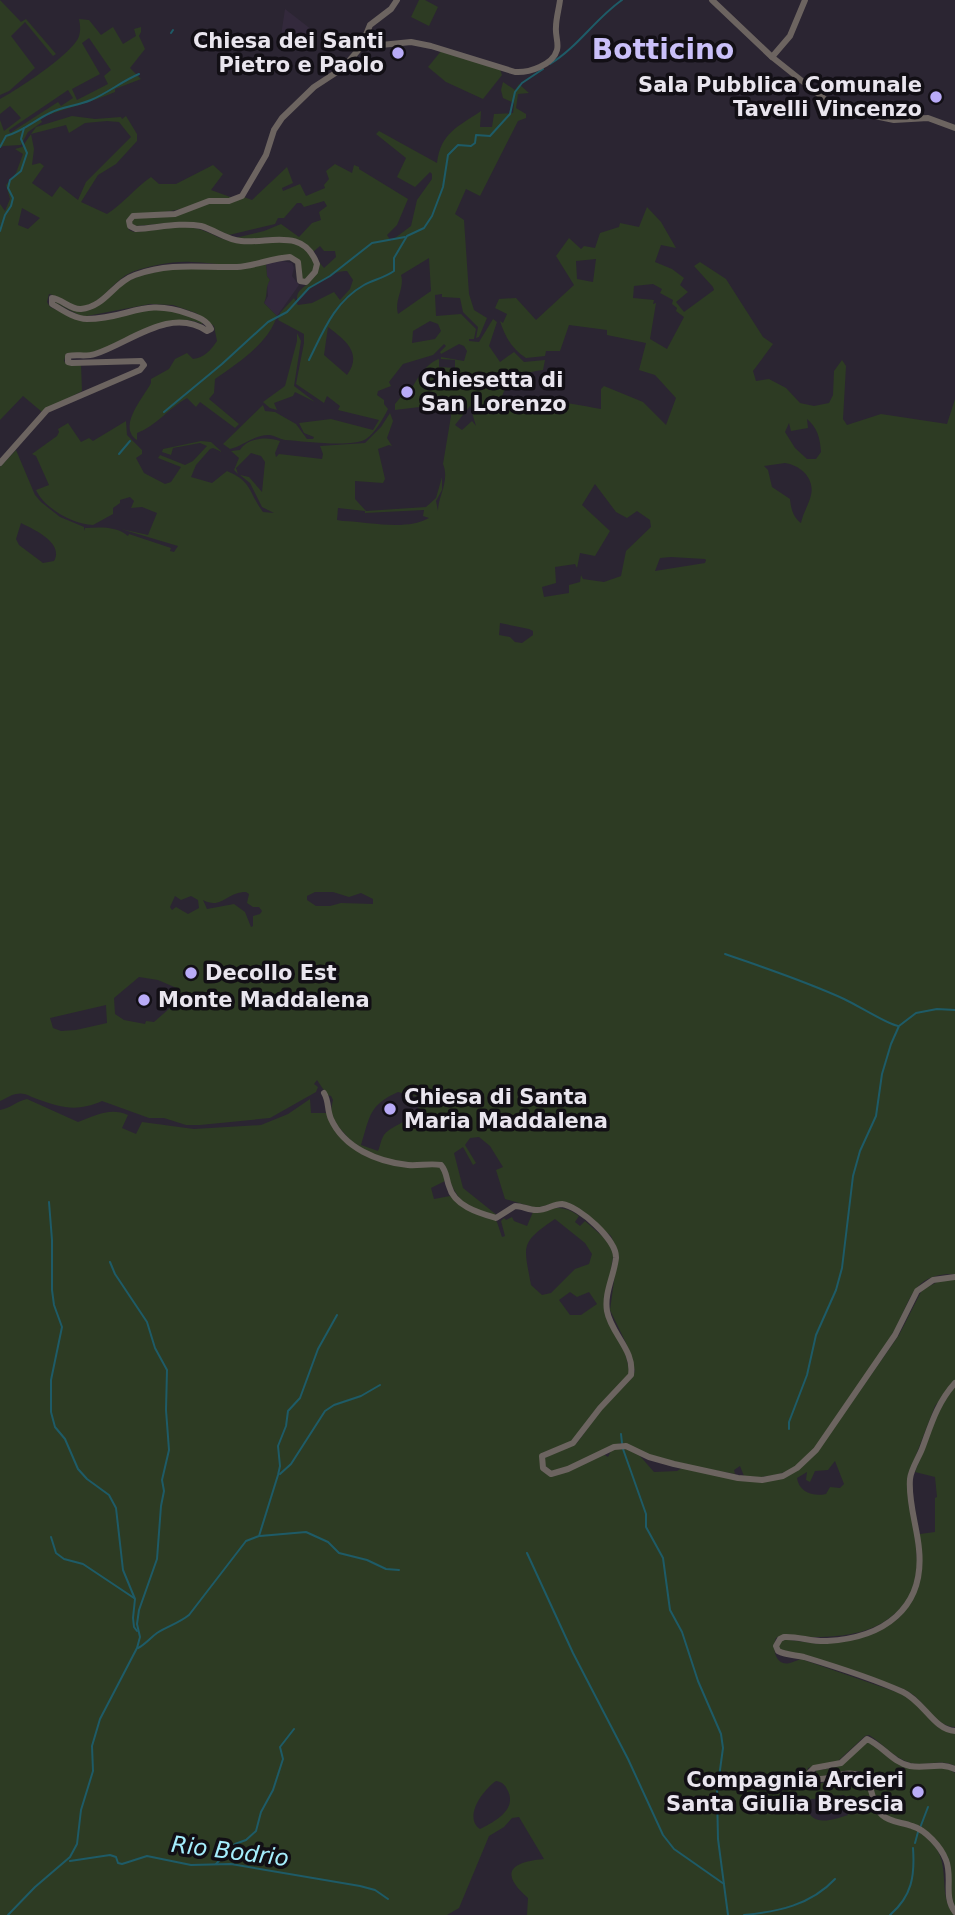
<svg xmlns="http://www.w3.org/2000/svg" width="955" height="1915" viewBox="0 0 955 1915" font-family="'DejaVu Sans',sans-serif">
  <rect width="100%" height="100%" fill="#2b2532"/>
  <g fill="#33293c">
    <path d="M 285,9 L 316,33 L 316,43 L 280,42 Z"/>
    <path d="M 282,261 L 292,263 L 294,268 L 292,276 L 299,285 L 277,316 L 264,303 L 268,296 L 267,284 L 270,280 L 267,276 L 266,263 Z"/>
  </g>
  <g fill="#2d3b23" fill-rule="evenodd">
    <path d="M 0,0 L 21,22 L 26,19 L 56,54 L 53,56 L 25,22 L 11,36 L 35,68 L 9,91 L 0,95 Z"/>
    <path d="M 419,0 L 425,0 L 438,7 L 429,26 L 411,17 Z"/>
    <path d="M 79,19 L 89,20 L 101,35 L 113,27 L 123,44 L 136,36 L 134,29 L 141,27 L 141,32 L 139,36 L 145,49 L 130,68 L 141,79 L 115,89 L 115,92 C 90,103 65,108 40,118 L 42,122 L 28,132 L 21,145 L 3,146 L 0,148 L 0,120 L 4,131 L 21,118 L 10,106 L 0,114 L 0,99 C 17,90 74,53 79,36 C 81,30 80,24 79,19 ZM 89,38 L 111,70 L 104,76 L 108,84 L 77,100 L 72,89 L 100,74 L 82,43 ZM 68,90 L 73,98 L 61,106 L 58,102 L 10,133 L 9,130 Z"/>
    <path d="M 442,50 L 500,69 L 502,75 L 483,99 L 446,82 L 428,67 Z"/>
    <path d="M 503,82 L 515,90 L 519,84 L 529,93 L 518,94 L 516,108 L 526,114 L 526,118 L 518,121 L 480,196 L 466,189 L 455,214 L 464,220 L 469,294 L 474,310 L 487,318 L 479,337 L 476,338 L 478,327 L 463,312 L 460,298 L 442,297 L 442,294 L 435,295 L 436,316 L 461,314 L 476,329 L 474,339 L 469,339 L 469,341 L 479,342 L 493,319 L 497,322 L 489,346 L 500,362 L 514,352 L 524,362 L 545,360 L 543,370 C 509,375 507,379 497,412 C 530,393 566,403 601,409 L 601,389 L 604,386 L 643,402 L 666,425 L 676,398 L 655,375 L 639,370 L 646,343 L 607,335 L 607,330 L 569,325 L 560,351 L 546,351 L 545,356 L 526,358 C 512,349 505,337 500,321 L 503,323 L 507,314 L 495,308 L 499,299 L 516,298 L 536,320 L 574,285 L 556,256 L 569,238 L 581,249 L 584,246 L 595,248 L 600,233 L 619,227 L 620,223 L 639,227 L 647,207 L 661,222 L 676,248 L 661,245 L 655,262 L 672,269 L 684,278 L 680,285 L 688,292 L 676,302 L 684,312 L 714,290 L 713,287 L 694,266 L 700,262 L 726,279 L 763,337 L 773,344 L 753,371 L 756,381 L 769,379 L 786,388 L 800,403 L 814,406 L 829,403 L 833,395 L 834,371 L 842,360 L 846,366 L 843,419 L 847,425 L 881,414 L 947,424 L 955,399 L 955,1274 C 911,1273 911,1301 894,1331 C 875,1364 851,1394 830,1425 C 822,1436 815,1453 804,1460 C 786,1475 767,1479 744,1476 L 740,1466 L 734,1470 L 735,1474 L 680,1464 L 644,1453 L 627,1444 L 620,1443 L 576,1464 L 552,1471 L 544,1465 L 544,1458 L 577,1443 L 601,1410 L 632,1378 L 635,1371 L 626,1343 L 610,1310 L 618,1252 L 611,1236 L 569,1203 L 559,1202 L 536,1208 L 505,1199 L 496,1170 L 503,1167 L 490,1146 L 479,1137 L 470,1138 L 465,1145 L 476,1163 L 473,1165 L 463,1147 L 454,1153 L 463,1188 L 498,1216 C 462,1207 457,1201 445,1168 C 410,1162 368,1163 344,1133 C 332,1120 329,1117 333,1100 L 331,1096 L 327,1095 L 317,1080 L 314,1084 L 318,1087 L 316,1092 L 270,1118 L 200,1125 L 186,1125 L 164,1118 L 149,1118 L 102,1101 C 77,1112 62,1108 37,1099 C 29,1096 24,1092 16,1094 C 10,1095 5,1099 0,1101 L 0,467 L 16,450 L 35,495 L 41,502 L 60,517 L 84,527 L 84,531 L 85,528 C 100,527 117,526 128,536 L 129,534 L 171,548 L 170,551 L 174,552 L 178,546 L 121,529 L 148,535 L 157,513 L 142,507 L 131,508 L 134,501 L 130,497 L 120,500 L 120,503 L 113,508 L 113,514 L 93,525 C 73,524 45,509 36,490 L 49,485 L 36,456 L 32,454 L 57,436 L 59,432 L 58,429 L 68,423 L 81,442 L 89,438 L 93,441 L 126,421 L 127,435 L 142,450 L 142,454 L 136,458 L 144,473 L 165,484 L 171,482 L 181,467 L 158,458 L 160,455 L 185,465 L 193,461 L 207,446 L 200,443 L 173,448 L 171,455 L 162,452 L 163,449 L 201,441 L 211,442 L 222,452 L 213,448 L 210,449 L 196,465 L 191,477 L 212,483 L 227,471 C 253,482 248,492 263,512 L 274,513 L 262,507 L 250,483 L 240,475 L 249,477 L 262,492 L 265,462 L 261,456 L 251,453 L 236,468 L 238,474 L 234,470 L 239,458 L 231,451 L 240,450 C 247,438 267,436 280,441 L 275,453 L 276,457 L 279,454 L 322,459 L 323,454 L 320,446 L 365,443 L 381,427 L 390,413 L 393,421 L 387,438 L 392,446 L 389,445 L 378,449 L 385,479 L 383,483 L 355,481 L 355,499 L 366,511 L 426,507 L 436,498 L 442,477 L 442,490 L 436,501 L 438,511 C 438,496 450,481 443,464 L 451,416 L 450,411 L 436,405 L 395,410 L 395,404 L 404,393 L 408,396 C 414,384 424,364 439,359 L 439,367 L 455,368 L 455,360 L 441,359 L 441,357 L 464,361 L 467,351 L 464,346 L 459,344 L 441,354 L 440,352 L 446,346 L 444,344 L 433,355 L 403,364 L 389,382 L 391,386 L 378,391 L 377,395 L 384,400 L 384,404 L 388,409 C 383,419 375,433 366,439 C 351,448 303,441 285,440 C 280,439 275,436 270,435 C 255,434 243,446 230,449 L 223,444 L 263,405 L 265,411 L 275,412 L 296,424 L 307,439 L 313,439 L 314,437 L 304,433 L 299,423 L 331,419 L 373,430 L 379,420 L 338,410 L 340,406 L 327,396 L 324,403 L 296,384 L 304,343 L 304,334 L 278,320 L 280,313 L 294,298 L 298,305 L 312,303 L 334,292 L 340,300 L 350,289 L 353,280 L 347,271 C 331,270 308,289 297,301 C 296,289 304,289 311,280 C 314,275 317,268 319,262 L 324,268 L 336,257 L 335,251 L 324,251 L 320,246 L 313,252 C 280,227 270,242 235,238 L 264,231 L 281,224 L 299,237 L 312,223 L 321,220 L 319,212 L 327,206 L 324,201 L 304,207 L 301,203 L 297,203 L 284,218 L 278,218 L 275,224 L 229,235 L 206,225 L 183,222 L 135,226 L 131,223 L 133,218 L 175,215 L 207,204 L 231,203 L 244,197 L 252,200 L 287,167 L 293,183 L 282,188 L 283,191 L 300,184 L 306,196 L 325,188 L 324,185 L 329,179 L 326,171 L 335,164 L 352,173 L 354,165 L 359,167 L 359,169 L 408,199 L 397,225 L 387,235 L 391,241 L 411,226 L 417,200 L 432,179 L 432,174 L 430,172 L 415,187 L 397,177 L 406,158 L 376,134 L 379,131 L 437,163 C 441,132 458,127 481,111 L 480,127 L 492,127 L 494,114 L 513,113 L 514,103 L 503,98 L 501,90 ZM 429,258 L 431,291 L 398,314 C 394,300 405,288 401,275 ZM 596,259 L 593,282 L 577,279 L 576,261 ZM 653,284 L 662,289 L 660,293 L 673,300 L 672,304 L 677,308 L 676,311 L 684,317 L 667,349 L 650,339 L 656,303 L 653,304 L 654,300 L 633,298 L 634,286 ZM 430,321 L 438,324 L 441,331 L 435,339 L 412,343 L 413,331 ZM 328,327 C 345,340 363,353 347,375 L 324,355 ZM 470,406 L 476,426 L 472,421 L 462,430 L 455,425 ZM 807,419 C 818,428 820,439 821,452 L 816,459 L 807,459 L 795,448 L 785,432 L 789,423 L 791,431 L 808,428 ZM 785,463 C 800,465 815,478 811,495 C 809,504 803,513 801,523 C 793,517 791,509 790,499 L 772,487 L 768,470 L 764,466 ZM 595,484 L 616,512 L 627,518 L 637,511 L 650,520 L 651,527 L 626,551 L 621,576 L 604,582 L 583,579 L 581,575 L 580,582 L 569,585 L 569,593 L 544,597 L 542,587 L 556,583 L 555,567 L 575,564 L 577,568 L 580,553 L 595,556 L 610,531 L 582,505 ZM 338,508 L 365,511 L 365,513 L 424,510 L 423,516 L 429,518 C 407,531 369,522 343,521 L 337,520 ZM 21,523 C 35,530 64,543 54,561 L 43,563 L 19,545 L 16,539 ZM 671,557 L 705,559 L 706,560 L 705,563 L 655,571 L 660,558 ZM 500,623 L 529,629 L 533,631 L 533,635 L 522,643 L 515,642 L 510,637 L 499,635 ZM 246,892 L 249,894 L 247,903 L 253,907 L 259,907 L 262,911 L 260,914 L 253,916 L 253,926 L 251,927 L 245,912 L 234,904 L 207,909 L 203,900 C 222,910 226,892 246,892 ZM 315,892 L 333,892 L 349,897 L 361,893 L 373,899 L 373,904 L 341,903 L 330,906 L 316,906 L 307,900 L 307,896 ZM 175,896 L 181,900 L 191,896 L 198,900 L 199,908 L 188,914 L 176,907 L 172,910 L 170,907 ZM 139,977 L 158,980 L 179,989 L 170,1008 L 154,1022 L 146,1021 L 145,1024 L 124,1020 L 115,1014 L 114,998 ZM 106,1005 L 107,1023 L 76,1030 L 61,1031 L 53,1028 L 50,1018 ZM 398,1092 L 418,1097 C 426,1119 394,1122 384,1135 C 381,1139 380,1147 378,1151 L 361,1145 C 370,1116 369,1105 398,1092 Z"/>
    <path d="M 72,116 L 95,119 L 121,117 L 122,119 L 126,116 L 137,134 L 137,141 L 116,164 L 98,175 L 81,202 L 107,214 C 124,203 134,189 151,177 L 159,184 L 176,184 L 213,165 L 223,174 L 211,190 L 233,198 L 209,199 L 181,209 L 165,212 L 132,214 L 127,219 L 129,230 L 134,232 C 151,231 167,227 184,227 C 206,227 217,240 235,242 C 257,245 306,230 314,263 C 316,271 309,276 303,280 L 300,276 L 301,262 L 293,256 C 276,254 262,261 245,264 C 227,267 209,262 191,262 C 172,261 150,266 132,272 C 113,280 105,301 84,306 C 72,309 60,296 49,294 L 47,302 L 50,307 L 76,319 L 149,309 L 175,311 L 203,322 L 202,324 C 168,308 125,346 93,353 C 84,355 75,352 66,354 L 64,361 L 67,364 L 81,364 L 82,391 L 42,412 L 23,396 L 0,420 L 0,204 L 5,211 L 10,199 L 6,185 L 16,173 L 23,154 L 15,149 L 22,147 L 36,127 ZM 107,121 L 119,122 L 131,137 L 86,182 L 78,200 L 60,186 L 52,197 L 32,183 L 44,166 L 40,163 L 32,165 L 34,149 L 31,134 L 66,125 L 69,133 L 85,123 ZM 22,208 L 40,218 L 28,229 L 18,225 Z"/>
    <path d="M 266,263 L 267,276 L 270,280 C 265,287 268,295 264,303 L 277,316 C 268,344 238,363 215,379 L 214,393 L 209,399 L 239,424 L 235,428 L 200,402 L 196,407 L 187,398 C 169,408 156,426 137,433 L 137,440 C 117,427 143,398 151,383 L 151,379 L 169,369 L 175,359 L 187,353 L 193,359 C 204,358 211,350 217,341 L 214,326 L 196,313 L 173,305 L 150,304 L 87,316 L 81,316 L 54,302 L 54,300 L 70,308 L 102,303 L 126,282 L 142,275 L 180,267 Z"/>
    <path d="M 297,333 L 301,341 L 294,386 L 315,402 L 295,392 L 293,396 L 274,403 L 277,410 L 270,408 L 263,402 L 285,386 L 297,341 Z"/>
    <path d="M 27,1099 L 78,1122 C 95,1116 110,1107 128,1115 L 122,1128 L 136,1134 L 142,1122 L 194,1129 L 261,1125 L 288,1114 L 310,1099 L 311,1113 L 328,1113 L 344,1139 L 380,1160 L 437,1166 L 442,1169 L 445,1181 L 431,1188 L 434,1199 L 450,1196 L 494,1219 L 497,1222 L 502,1237 L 505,1236 L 501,1221 L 504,1218 L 506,1220 L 512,1217 L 514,1221 L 527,1226 L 533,1212 C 552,1208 563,1204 579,1216 L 575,1222 L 580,1226 L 585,1221 L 610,1243 L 614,1252 L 605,1303 L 624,1348 L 630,1373 L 570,1443 L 542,1453 L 542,1471 L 552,1476 L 603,1454 L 608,1457 L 611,1451 L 624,1447 L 640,1456 L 654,1472 L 677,1471 L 682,1468 L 775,1480 L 817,1452 L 899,1335 L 922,1290 L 941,1280 L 955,1280 L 955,1381 L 935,1406 L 911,1468 L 918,1576 C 897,1640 838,1639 781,1636 L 776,1638 C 772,1648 775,1667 790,1663 C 794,1662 797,1660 801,1659 L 905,1695 L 919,1703 L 934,1723 L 955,1732 L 955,1766 C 941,1758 926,1767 911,1763 C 895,1759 883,1744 869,1735 L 865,1736 L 838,1761 L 808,1768 L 807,1772 L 810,1779 L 817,1784 L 857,1775 C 860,1779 867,1783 868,1787 C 873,1797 870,1809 881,1816 C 901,1829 919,1823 936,1848 C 950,1869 938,1896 954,1915 L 527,1915 L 528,1898 C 498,1872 512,1862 544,1859 L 519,1817 L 512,1818 L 504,1827 L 489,1836 L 459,1908 L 447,1915 L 0,1915 L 0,1110 C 11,1108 17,1101 27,1099 ZM 555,1219 L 585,1243 L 592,1254 L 589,1264 L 575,1269 L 551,1293 L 542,1295 L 531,1285 C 524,1246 519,1243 555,1219 ZM 570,1292 L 577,1297 L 589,1292 L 597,1304 L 581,1315 L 570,1315 L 559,1300 ZM 835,1461 L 844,1484 L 840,1488 L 830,1487 L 826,1494 C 813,1497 799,1492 797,1478 L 807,1472 L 806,1480 L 810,1482 L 815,1471 L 828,1470 ZM 496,1781 C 503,1782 505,1785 508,1791 C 517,1810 494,1822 480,1829 C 463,1817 483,1790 496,1781 ZM 844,1795 L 848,1815 C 828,1822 808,1827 805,1800 Z"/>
    <path d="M 955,1386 L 955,1727 C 935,1727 925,1701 909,1692 C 901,1687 892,1685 883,1682 C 851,1670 817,1661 784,1652 L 778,1647 L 782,1639 L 820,1644 L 869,1635 L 898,1619 L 911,1602 L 920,1580 L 920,1534 L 935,1532 L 935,1498 L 937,1497 L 935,1477 L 915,1472 L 940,1408 Z"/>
    <path d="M 868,1742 L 871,1742 L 895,1762 L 945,1767 L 955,1773 L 955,1908 L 951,1903 C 949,1866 951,1844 912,1827 C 903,1823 891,1820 883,1812 C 873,1802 873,1785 865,1773 L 857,1771 L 815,1777 L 814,1774 L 817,1770 C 848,1768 846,1756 868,1742 Z"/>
  </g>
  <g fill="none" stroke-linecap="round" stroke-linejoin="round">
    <g stroke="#1e5b67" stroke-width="2">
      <path d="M 171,33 L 173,30"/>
      <path d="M 550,64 C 578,47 595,19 622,0"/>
      <path d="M 0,147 L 6,136 C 22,132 35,120 50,113 C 63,106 77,106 91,100 C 108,93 122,81 139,74"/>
      <path d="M 0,231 L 5,215 L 11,206 L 13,198 L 8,188 L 10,180 L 21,171 L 27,153 L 21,139 L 24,128"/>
      <path d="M 309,360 C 323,332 334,302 364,285 C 373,280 384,278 394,271 L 394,258 L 407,236 L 424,228 L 432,216 L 443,187 L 448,155 L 458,145 L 471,146 L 475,143 L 476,135 L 490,136 L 510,114 L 515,92 L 522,83 L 543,69"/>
      <path d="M 164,412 L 222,364 L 268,322 L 287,312 L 309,288 L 330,276 L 372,243 L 405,237"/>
      <path d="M 119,454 L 130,441"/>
      <path d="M 725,954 C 765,968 805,981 844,999 C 857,1005 887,1024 898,1026"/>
      <path d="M 49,1202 L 52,1240 L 52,1290 L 54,1305 L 62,1327 L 51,1380 L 51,1412 L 55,1427 L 65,1439 L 78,1469 L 87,1479 L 109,1495 L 116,1508 L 123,1570 L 135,1599 L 133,1618 L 134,1627 L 137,1631"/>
      <path d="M 789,1429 L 789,1422 L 807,1375 L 816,1335 L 836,1290 L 842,1268 L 853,1176 L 860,1151 L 876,1116 L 882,1074 L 891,1044 L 899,1026 L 916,1013 L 937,1009 L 955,1010"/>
      <path d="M 621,1434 L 622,1443"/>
      <path d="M 623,1449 L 646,1514 L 646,1527 L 663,1558 L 670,1610 L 682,1632 L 698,1681 L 721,1734 L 723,1748 L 717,1792 L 718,1839 L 728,1915"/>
      <path d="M 280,1474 L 291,1464 L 325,1411 L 334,1405 L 361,1396 L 380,1385"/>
      <path d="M 260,1536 L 306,1532 L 328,1542 L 339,1553 L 367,1560 L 386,1569 L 399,1570"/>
      <path d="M 51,1537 L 56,1553 L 64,1559 L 83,1564 L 134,1598"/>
      <path d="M 527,1553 L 573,1653 L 628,1759 L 663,1835 L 674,1849 L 724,1884"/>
      <path d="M 138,1648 C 146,1644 150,1638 157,1633 C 168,1626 179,1623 189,1615 L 246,1541 L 259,1536 L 278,1475 L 280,1466 L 278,1446 L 286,1426 L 288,1411 L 300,1398 L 318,1349 L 337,1315"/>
      <path d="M 920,1828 L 928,1807"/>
      <path d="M 915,1843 L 918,1832"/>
      <path d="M 70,1861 L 110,1855 L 116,1857 L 118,1863 L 122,1864 L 147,1856 L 191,1865 L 231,1864 L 360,1886 L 375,1890 L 388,1899"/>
      <path d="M 216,1864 L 235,1844 L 246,1840 L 256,1831 L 261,1812 L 273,1790 L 283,1759 L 280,1747 L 294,1729"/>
      <path d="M 8,1915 L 35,1887 L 70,1857 L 77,1844 L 81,1810 L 93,1771 L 92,1746 L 100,1719 L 137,1648 L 140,1637 L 137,1624 L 139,1610 L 157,1559 L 161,1506 L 164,1491 L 162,1480 L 169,1450 L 166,1410 L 167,1370 L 155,1348 L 147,1322 L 115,1274 L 110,1262"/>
      <path d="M 744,1915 C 777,1912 811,1905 835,1879"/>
      <path d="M 890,1915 C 912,1896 915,1876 913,1848"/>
    </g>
    <g stroke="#6c6460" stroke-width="6">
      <path d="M 712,0 L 772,57 L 836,108 L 894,120 L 928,118 L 955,128"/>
      <path d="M 362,44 L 371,46 L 411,42 L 431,46 L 515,72 C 529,73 553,65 557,50 C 559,43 555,35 556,27 C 556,18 559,9 560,0"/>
      <path d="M 772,57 L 790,36 L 805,0"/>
      <path d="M 0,463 L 47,410 L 140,370 L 144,365 L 141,361 L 72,363 L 68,362 L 68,356 C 77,354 86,357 95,354 C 130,343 170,306 207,331 L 211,329 C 207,320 198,317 189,314 C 143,297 129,319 87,319 C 75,319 62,310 52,304 L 52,298 C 62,299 71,310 81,309 C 105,307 114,282 135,275 C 173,262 199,268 237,267 C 255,266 272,258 290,257 L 298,262 L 300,281 L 306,282 L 315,272 L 317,264 C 303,227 269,244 241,241 C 227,240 215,230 201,226 C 180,222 157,228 136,229 L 130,226 L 129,221 L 133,216 L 175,214 L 209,201 L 229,201 L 242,196 L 266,155 L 274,130 L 282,118 L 314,87 L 343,68 L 361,47 L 370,25 L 391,9 L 397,0"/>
      <path d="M 324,1093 C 329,1101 327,1110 331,1119 C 344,1148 378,1162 408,1165 C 419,1166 430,1163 441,1165 C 447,1172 446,1178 449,1186 C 454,1206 479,1213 496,1218 L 515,1206 C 522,1206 529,1210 536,1210 C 545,1211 553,1204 562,1204 C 579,1206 617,1240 616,1258 C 614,1276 604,1293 607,1311 C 611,1334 635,1350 631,1375 L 600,1408 L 573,1443 L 542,1456 L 543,1468 L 551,1474 L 568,1469 L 614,1447 L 626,1446 L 649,1457 L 674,1464 L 738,1478 L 762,1480 L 783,1476 L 797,1468 L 816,1450 L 895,1335 L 917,1291 L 933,1280 L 955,1277"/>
      <path d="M 955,1383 C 937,1403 931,1425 922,1449 C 918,1459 911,1469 910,1479 C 908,1502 917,1526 919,1549 C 925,1609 883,1638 827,1641 C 812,1642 798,1636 784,1637 L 780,1639 L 776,1646 L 778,1651 C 786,1655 795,1655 804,1657 C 837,1667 872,1678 903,1692 C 924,1702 934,1730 955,1731"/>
      <path d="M 955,1769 C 940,1762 926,1769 910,1766 C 892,1762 883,1746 867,1739 L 841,1763 L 814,1768 L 809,1773 L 811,1777 C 827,1784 842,1769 858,1775 C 876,1782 869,1803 882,1815 C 891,1823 902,1822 912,1826 C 926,1830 941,1847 946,1860 C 953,1878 943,1896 955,1912"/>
    </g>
  </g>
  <g fill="#b9abf7" stroke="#120f15" stroke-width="2.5">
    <circle cx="398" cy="53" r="7"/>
    <circle cx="936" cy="97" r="7"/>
    <circle cx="407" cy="392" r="7"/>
    <circle cx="191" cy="973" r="7"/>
    <circle cx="144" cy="1000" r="7"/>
    <circle cx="390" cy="1109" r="7"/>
    <circle cx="918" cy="1792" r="7"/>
  </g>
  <g text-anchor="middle" stroke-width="7" stroke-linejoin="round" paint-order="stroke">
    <g font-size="21" font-weight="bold" fill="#e9e5ee" stroke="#120f15" text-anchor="start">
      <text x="384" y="48" text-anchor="end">Chiesa dei Santi<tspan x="384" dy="24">Pietro e Paolo</tspan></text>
      <text x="922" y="92" text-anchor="end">Sala Pubblica Comunale<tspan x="922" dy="24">Tavelli Vincenzo</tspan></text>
      <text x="421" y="387">Chiesetta di<tspan x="421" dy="24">San Lorenzo</tspan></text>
      <text x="205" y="980">Decollo Est</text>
      <text x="158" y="1007">Monte Maddalena</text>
      <text x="404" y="1104">Chiesa di Santa<tspan x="404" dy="24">Maria Maddalena</tspan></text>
      <text x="904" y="1787" text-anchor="end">Compagnia Arcieri<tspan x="904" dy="24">Santa Giulia Brescia</tspan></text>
    </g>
    <g font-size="23" font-style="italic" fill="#a5eefd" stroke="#120f15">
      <text transform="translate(230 1851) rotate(7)" y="8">Rio Bodrio</text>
    </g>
    <g font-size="28" font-weight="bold" fill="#cac0f9" stroke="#120f15">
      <text x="663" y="59">Botticino</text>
    </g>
  </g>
</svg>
